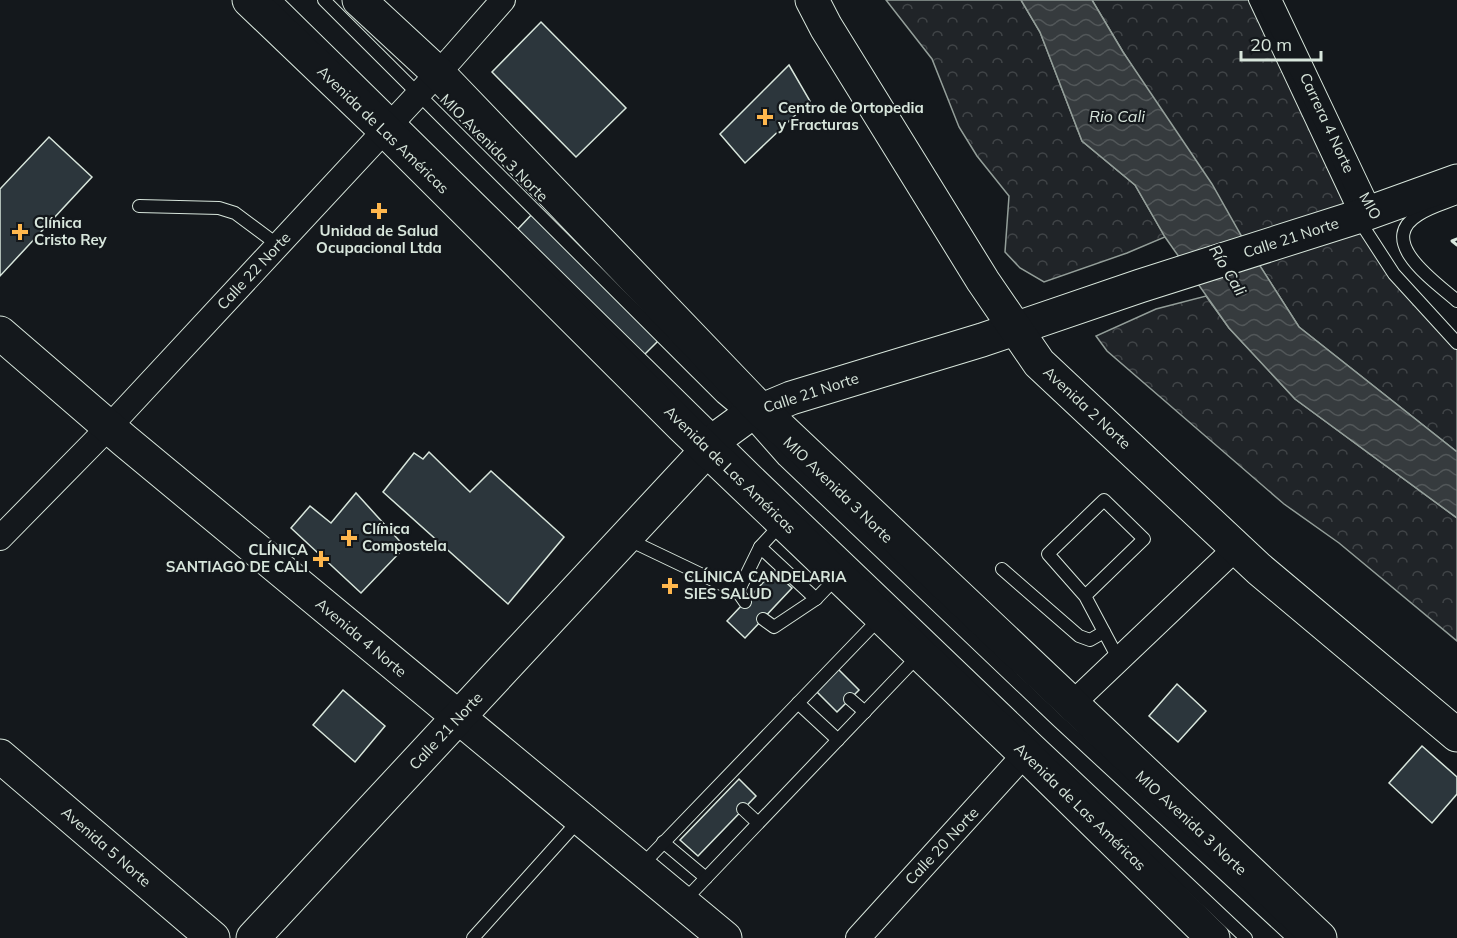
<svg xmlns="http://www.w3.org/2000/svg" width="1457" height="938" viewBox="0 0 1457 938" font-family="Mulish,sans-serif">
  <defs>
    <pattern id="forest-crowns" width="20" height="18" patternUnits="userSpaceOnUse" patternTransform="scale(1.5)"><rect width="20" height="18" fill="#202428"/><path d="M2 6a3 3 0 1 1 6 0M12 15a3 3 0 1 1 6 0" fill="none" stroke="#404447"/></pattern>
    <pattern id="water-waves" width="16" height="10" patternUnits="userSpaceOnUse" patternTransform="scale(1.5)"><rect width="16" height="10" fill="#363b3e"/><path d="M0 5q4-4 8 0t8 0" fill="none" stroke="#525759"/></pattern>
  </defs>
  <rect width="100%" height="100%" fill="#14181c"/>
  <g fill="url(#forest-crowns)" stroke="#939e99" stroke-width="1.5">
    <path d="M 886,0 L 1021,0 L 1040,32 L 1082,141 L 1135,185 L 1165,237 L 1127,253 L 1044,282 L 1020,268 L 1005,252 L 1009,196 L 977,156 L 959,127 L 932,59 Z"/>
    <path d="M 1092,0 L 1255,0 L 1377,247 L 1457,343 L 1457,452 L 1299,327 L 1123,52 Z"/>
    <path d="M 1206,296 L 1229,328 L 1295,399 L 1457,518 L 1457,641 L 1339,543 L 1284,504 L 1107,351 L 1096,336 L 1156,309 Z"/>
  </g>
  <path fill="url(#water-waves)" stroke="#939e99" stroke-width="1.5" d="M 1021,0 L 1092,0 L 1123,52 L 1212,184 L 1246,244 L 1299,327 L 1457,452 L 1457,518 L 1295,399 L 1229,328 L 1165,237 L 1135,185 L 1082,141 L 1040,32 Z"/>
  <g fill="#2c363c" stroke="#d8e6dc" stroke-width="1.5">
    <path d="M 541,22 L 626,108 L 576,157 L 492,72 Z"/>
    <path d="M 789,65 L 810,101 L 745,163 L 720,134 Z"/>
    <path d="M 49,137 L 92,177 L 0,276 L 0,189 Z"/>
    <path d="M 534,212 L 661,338 L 644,355 L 517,230 Z"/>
    <path d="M 429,452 L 470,492 L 491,471 L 564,537 L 508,604 L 383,492 L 414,453 L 423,459 Z"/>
    <path d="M 356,493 L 405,547 L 361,593 L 291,528 L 310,506 L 331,523 Z"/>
    <path d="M 774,571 L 792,588 L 745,638 L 727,621 Z"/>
    <path d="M 838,669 L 859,690 L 837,712 L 816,691 Z"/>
    <path d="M 1177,684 L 1206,711 L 1178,742 L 1149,716 Z"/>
    <path d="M 343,690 L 385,726 L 355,762 L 313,725 Z"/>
    <path d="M 1422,746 L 1457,777 L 1457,794 L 1432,823 L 1389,783 Z"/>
    <path d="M 739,779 L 756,796 L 698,856 L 680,840 Z"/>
  </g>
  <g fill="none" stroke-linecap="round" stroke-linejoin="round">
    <g stroke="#d8e6dc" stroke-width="14">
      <g id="lane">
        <path d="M 276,0 L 756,472 L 1037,741 L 1246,938"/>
        <path d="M 324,0 L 722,397 L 746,417 L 784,460 L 1057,720 L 1293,938"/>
        <path d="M 1255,0 L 1357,217 L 1394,274 L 1457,343"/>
        <path d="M 1457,198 C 1445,203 1429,207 1418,215 C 1375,242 1437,283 1457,301"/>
        <path d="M 139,206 L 219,208 L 235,213 L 278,245"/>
        <path d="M 627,539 L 738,592"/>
        <path d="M 760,547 L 816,599"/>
        <path d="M 1002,569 L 1079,636 L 1090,640 L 1104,632"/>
        <path d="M 1085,596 L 1144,539 L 1104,500 L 1048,554 L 1085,596 L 1119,660"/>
        <path d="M 745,602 L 738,592 L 760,547 L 782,523"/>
        <path d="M 763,619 L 774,627 L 816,599 L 837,577"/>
        <path d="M 850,699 L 865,712"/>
        <path d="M 798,703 L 838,740"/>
        <path d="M 743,809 L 758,823"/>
        <path d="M 663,842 L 706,878"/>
        <path d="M 641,866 L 881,617"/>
        <path d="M 683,902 L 920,654"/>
        <path d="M 473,938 L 581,818"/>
      </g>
    </g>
    <g stroke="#d8e6dc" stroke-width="26">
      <g id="street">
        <path d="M 1269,0 L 1370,213"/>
        <path d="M 0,538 L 109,427 L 452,58 L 503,0"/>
        <path d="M 1072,704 L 1236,548"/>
        <path d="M 858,938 L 1025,754"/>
      </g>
    </g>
    <g stroke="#d8e6dc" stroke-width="35">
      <g id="secondary">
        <path d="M 0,333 L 124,440 L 725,938"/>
        <path d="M 0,756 L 213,938"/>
        <path d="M 253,938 L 720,436 L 746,417 L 791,398 L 982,340 L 1140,286 L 1357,217 L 1457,181"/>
      </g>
    </g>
    <g stroke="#d8e6dc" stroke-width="35">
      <g id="primary">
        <path d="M 249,0 L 385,130 L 682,426 L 1025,754 L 1213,938"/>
        <path d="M 359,0 L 438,73 L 760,409 L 1320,938"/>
        <path d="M 812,0 L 826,27 L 983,281 L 1039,363 L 1259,569 L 1457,735"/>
      </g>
    </g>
    <use href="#lane" stroke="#14181c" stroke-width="12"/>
    <use href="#street" stroke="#14181c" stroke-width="24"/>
    <use href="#secondary" stroke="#14181c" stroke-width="33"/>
    <use href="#primary" stroke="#14181c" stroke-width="33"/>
    <path stroke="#d8e6dc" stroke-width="3" d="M 1457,239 L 1452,241 L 1457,245"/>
  </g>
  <g fill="#ffb74d" stroke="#14181c" stroke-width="2">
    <path d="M762 108h6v6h6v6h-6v6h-6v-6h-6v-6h6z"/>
    <path d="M376 202h6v6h6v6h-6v6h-6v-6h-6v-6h6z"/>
    <path d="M17 223h6v6h6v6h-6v6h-6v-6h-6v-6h6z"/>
    <path d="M346 529h6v6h6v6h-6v6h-6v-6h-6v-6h6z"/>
    <path d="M318 550h6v6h6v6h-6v6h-6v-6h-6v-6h6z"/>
    <path d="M667 577h6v6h6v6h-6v6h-6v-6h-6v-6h6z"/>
  </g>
  <g text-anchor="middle" stroke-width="4.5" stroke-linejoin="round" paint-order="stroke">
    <g font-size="15" font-weight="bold" fill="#d8e6dc" stroke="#14181c" text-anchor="start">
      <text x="778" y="113">Centro de Ortopedia<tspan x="778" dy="17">y Fracturas</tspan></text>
      <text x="34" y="228">Clínica<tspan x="34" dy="17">Cristo Rey</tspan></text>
      <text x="379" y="236" text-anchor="middle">Unidad de Salud<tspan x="379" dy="17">Ocupacional Ltda</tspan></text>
      <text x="362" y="534">Clínica<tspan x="362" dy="17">Compostela</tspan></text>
      <text x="308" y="555" text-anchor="end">CLÍNICA<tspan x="308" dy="17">SANTIAGO DE CALI</tspan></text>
      <text x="684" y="582">CLÍNICA CANDELARIA<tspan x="684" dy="17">SIES SALUD</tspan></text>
    </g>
    <g font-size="15" fill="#d8e6dc" stroke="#14181c">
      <text transform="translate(1327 123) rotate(65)" y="5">Carrera 4 Norte</text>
      <text transform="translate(383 130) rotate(44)" y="5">Avenida de Las Américas</text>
      <text transform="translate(494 148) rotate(45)" y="5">MIO Avenida 3 Norte</text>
      <text transform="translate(1370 206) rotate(61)" y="5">MIO</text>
      <text transform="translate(1291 238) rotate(-18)" y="5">Calle 21 Norte</text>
      <text transform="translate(254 271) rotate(-47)" y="5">Calle 22 Norte</text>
      <text transform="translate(811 393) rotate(-18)" y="5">Calle 21 Norte</text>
      <text transform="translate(1087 408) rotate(43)" y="5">Avenida 2 Norte</text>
      <text transform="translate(730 470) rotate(44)" y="5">Avenida de Las Américas</text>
      <text transform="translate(838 490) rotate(44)" y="5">MIO Avenida 3 Norte</text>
      <text transform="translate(361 638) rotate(40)" y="5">Avenida 4 Norte</text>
      <text transform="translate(446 731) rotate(-47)" y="5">Calle 21 Norte</text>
      <text transform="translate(1080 807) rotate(44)" y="5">Avenida de Las Américas</text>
      <text transform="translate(1191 823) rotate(43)" y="5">MIO Avenida 3 Norte</text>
      <text transform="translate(942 846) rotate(-47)" y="5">Calle 20 Norte</text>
      <text transform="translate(106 847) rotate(41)" y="5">Avenida 5 Norte</text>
    </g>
    <g font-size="16" font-style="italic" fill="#d8e6dc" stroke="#14181c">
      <text x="1117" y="122">Rio Cali</text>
      <text transform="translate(1228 270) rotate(59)" y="6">Río Cali</text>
    </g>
  </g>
  <path d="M1241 51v9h80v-9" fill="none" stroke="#d8e6dc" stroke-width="3"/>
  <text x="1250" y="51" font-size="18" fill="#d8e6dc" stroke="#14181c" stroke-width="4.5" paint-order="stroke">20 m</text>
</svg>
